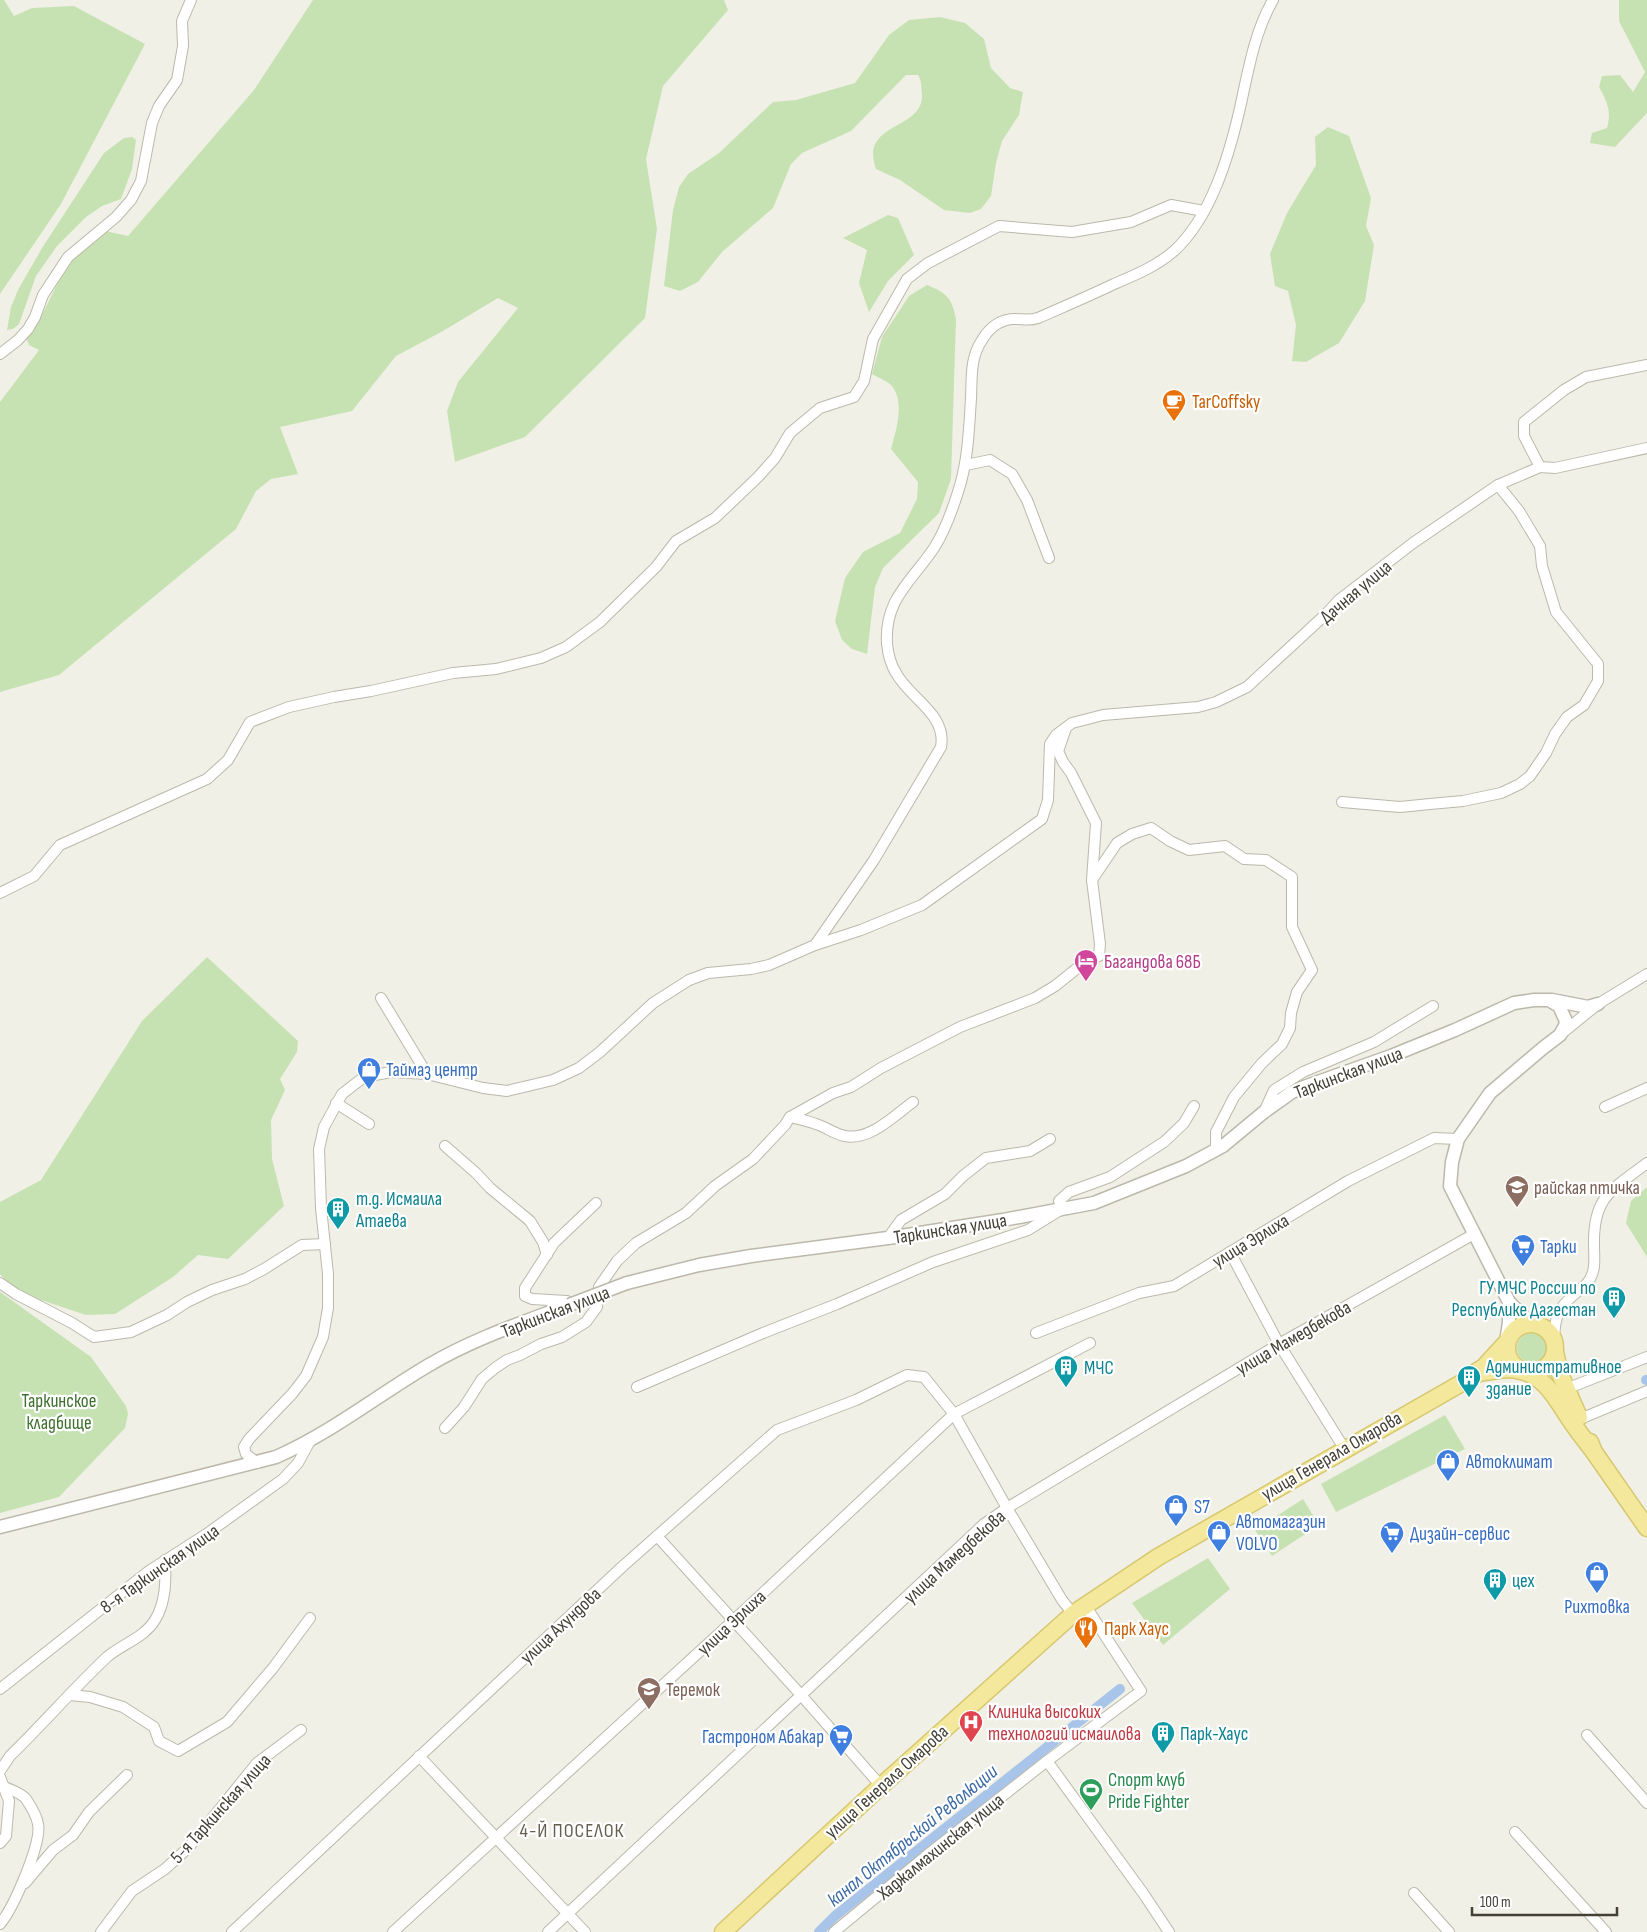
<svg xmlns="http://www.w3.org/2000/svg" width="1647" height="1932" viewBox="0 0 1647 1932" font-family="'Sofia Sans Condensed',sans-serif">
  <rect width="100%" height="100%" fill="#f1f0e6"/>
  <g fill="#c6e2b3">
    <path d="M 0,0 L 4,0 L 14,16 L 32,8 L 74,6 L 145,44 L 61,204 L 0,294 Z"/>
    <path d="M 313,0 L 724,0 L 728,10 L 663,86 L 646,159 L 657,229 L 645,318 L 525,437 L 455,462 L 447,411 L 458,382 L 518,308 L 498,298 L 443,331 L 396,356 L 352,411 L 280,427 L 298,474 L 271,479 L 256,491 L 236,529 L 59,675 L 0,692 L 0,402 L 39,350 L 29,345 L 26,337 L 41,317 L 68,262 L 105,231 L 128,236 L 254,90 Z"/>
    <path d="M 1619,0 L 1647,0 L 1647,113 L 1615,147 L 1590,143 L 1592,133 L 1607,128 C 1612,112 1607,101 1599,87 L 1602,76 L 1620,75 L 1633,92 L 1645,72 L 1619,21 Z"/>
    <path d="M 940,17 L 965,23 L 984,39 L 991,68 L 1010,88 L 1023,92 L 1019,115 L 1002,141 L 996,163 L 991,196 L 981,209 L 970,213 L 944,210 L 900,180 L 876,169 C 859,121 924,131 922,94 C 921,87 922,81 918,75 L 906,75 L 851,131 L 802,153 L 791,164 L 773,208 L 722,252 L 698,282 L 680,291 L 664,286 L 673,210 L 679,187 L 688,174 L 719,153 L 773,102 L 796,100 L 855,83 L 889,35 L 909,20 Z"/>
    <path d="M 1328,127 L 1349,136 L 1371,198 L 1366,226 L 1374,245 L 1365,301 L 1339,343 L 1306,362 L 1292,361 L 1296,325 L 1288,291 L 1275,286 L 1270,254 L 1287,213 L 1316,165 L 1315,137 Z"/>
    <path d="M 132,137 L 136,140 L 132,169 L 121,199 L 102,206 L 86,217 L 57,246 L 36,276 L 19,324 L 13,329 L 7,330 L 11,307 L 18,290 L 42,248 L 104,153 L 124,138 Z"/>
    <path d="M 888,215 L 898,218 L 914,255 L 888,281 L 869,312 L 859,283 L 867,250 L 843,238 Z"/>
    <path d="M 927,285 C 947,293 952,298 956,319 L 951,479 L 939,513 L 883,568 L 875,587 L 867,654 L 852,649 L 842,640 L 835,621 L 845,578 L 863,552 L 900,533 L 917,499 L 918,482 L 891,449 C 896,431 906,400 890,384 C 885,380 877,377 872,374 L 882,337 L 909,296 Z"/>
    <path d="M 207,957 L 298,1041 L 297,1052 L 280,1079 L 285,1090 L 271,1120 L 272,1159 L 284,1206 L 228,1259 L 198,1255 L 173,1277 L 115,1314 L 86,1315 L 29,1296 L 12,1286 L 0,1274 L 0,1202 L 41,1180 L 142,1021 Z"/>
    <path d="M 1647,1187 L 1647,1257 L 1626,1223 L 1631,1201 Z"/>
    <path d="M 0,1292 L 91,1357 L 126,1406 L 128,1414 L 125,1428 L 59,1497 L 0,1513 Z"/>
    <circle cx="1532" cy="1348" r="15"/>
    <path d="M 1445,1415 L 1465,1449 L 1336,1512 L 1321,1484 Z"/>
    <path d="M 1303,1499 L 1319,1525 L 1272,1556 L 1255,1530 Z"/>
    <path d="M 1208,1558 L 1230,1589 L 1163,1645 L 1132,1603 Z"/>
  </g>
  <g fill="none" stroke-linecap="round" stroke-linejoin="round">
    <g stroke="#a8c5e9" stroke-width="10">
      <path d="M 1646,1380 L 1647,1380"/>
      <path d="M 819,1932 L 835,1916 L 1120,1689"/>
    </g>
    <g stroke="#bcb8aa" stroke-width="12">
      <g id="minor">
        <path d="M 0,354 L 18,340 L 28,329 L 35,317 L 43,295 L 68,257 L 116,217 L 131,200 L 141,181 L 152,123 L 159,106 L 177,80 L 183,46 L 182,21 L 191,0"/>
        <path d="M 966,465 L 990,460 L 1012,474 L 1027,500 L 1049,558"/>
        <path d="M 1540,467 L 1524,436 L 1524,422 L 1564,390 L 1586,377 L 1647,365"/>
        <path d="M 1342,802 L 1400,807 L 1430,804 L 1463,801 L 1501,793 L 1520,784 L 1530,776 L 1546,753 L 1555,734 L 1567,717 L 1584,705 L 1598,681 L 1598,664 L 1556,612 L 1542,566 L 1540,546 L 1519,511 L 1498,485"/>
        <path d="M 1092,880 L 1117,843 L 1132,834 L 1151,828 L 1170,841 L 1189,850 L 1225,846 L 1244,859 L 1266,860 L 1292,877 L 1292,927 L 1312,970 L 1297,992 L 1291,1013 L 1290,1028 L 1282,1044 L 1262,1063 L 1234,1097 L 1216,1132 L 1216,1149"/>
        <path d="M 0,893 L 34,876 L 60,845 L 207,779 L 228,760 L 250,722 L 289,707 L 334,697 L 371,691 L 453,673 L 496,669 L 541,658 L 566,647 L 600,622 L 656,567 L 676,541 L 715,518 L 758,477 L 775,458 L 790,433 L 820,408 L 854,397 L 864,381 L 873,339 L 907,279 L 928,263 L 999,226 L 1072,232 L 1131,222 L 1171,205 L 1204,211"/>
        <path d="M 815,945 L 861,930 L 922,905 L 1042,819 L 1048,800 L 1050,744 L 1056,735 L 1072,723 L 1103,715 L 1198,707 L 1216,702 L 1247,687 L 1325,615 L 1339,600 L 1413,543 L 1498,485 L 1540,467 L 1555,468 L 1647,448"/>
        <path d="M 381,998 L 427,1074"/>
        <path d="M 1561,1034 L 1598,1004 L 1647,974"/>
        <path d="M 336,1103 L 369,1124"/>
        <path d="M 1605,1107 L 1647,1088"/>
        <path d="M 1264,1112 L 1274,1090 L 1303,1072 L 1374,1042 L 1433,1006"/>
        <path d="M 790,1117 C 798,1119 808,1121 816,1124 C 826,1127 834,1134 845,1136 C 870,1141 895,1115 913,1102"/>
        <path d="M 445,1146 L 476,1173 L 490,1188 L 530,1221 L 543,1242 L 547,1255"/>
        <path d="M 888,1238 L 901,1220 L 945,1194 L 963,1176 L 986,1158 L 1030,1151 L 1050,1139"/>
        <path d="M 1230,1252 L 1279,1344 L 1344,1448"/>
        <path d="M 0,1283 L 16,1294 L 72,1323 L 94,1337 L 131,1332 L 167,1315 L 187,1302 L 212,1290 L 245,1279 L 264,1269 L 302,1245 L 325,1244"/>
        <path d="M 569,1305 L 567,1301 L 532,1299 L 525,1296 L 525,1288 L 554,1243 L 596,1203"/>
        <path d="M 1036,1333 L 1139,1293 L 1174,1286 L 1348,1181 L 1434,1138 L 1458,1139"/>
        <path d="M 1554,1339 C 1555,1315 1558,1308 1576,1293 C 1581,1289 1587,1285 1590,1279 C 1596,1269 1594,1256 1594,1245 C 1593,1196 1612,1190 1647,1163"/>
        <path d="M 637,1387 L 763,1333 L 837,1304 L 933,1262 L 1028,1230 L 1062,1209 L 1059,1201 L 1069,1192 L 1110,1177 L 1164,1142 L 1184,1123 L 1194,1106"/>
        <path d="M 1566,1389 L 1647,1357"/>
        <path d="M 1580,1419 L 1647,1391"/>
        <path d="M 445,1428 L 464,1407 L 482,1379 L 495,1368 L 507,1360 L 520,1355 L 541,1344 L 562,1337 L 586,1322 L 597,1307 L 599,1287 L 617,1261 L 636,1243 L 686,1213 L 715,1186 L 753,1159 L 785,1125 L 790,1117 L 833,1093 L 851,1087 L 881,1068 L 960,1027 L 1035,998 L 1055,986 L 1085,962 L 1099,956 L 1100,944 L 1092,880 L 1096,823 L 1071,773 L 1063,762 L 1058,751 L 1066,728"/>
        <path d="M 257,1463 L 246,1454 L 244,1447 L 249,1439 L 292,1394 L 306,1376 L 323,1337 L 328,1308 L 328,1274 L 321,1208 L 319,1149 L 324,1127 L 342,1094 L 364,1077 L 391,1072 L 427,1074 L 483,1088 L 507,1091 L 553,1080 L 579,1068 L 600,1052 L 653,1003 L 689,980 L 708,973 L 751,969 L 769,965 L 815,945 L 874,860 L 941,747 C 947,714 910,699 896,673 C 891,665 888,653 887,644 C 884,599 912,581 934,548 C 945,531 952,511 958,492 C 968,462 969,430 971,398 C 972,377 970,358 982,340 C 989,328 1001,318 1016,319 C 1024,319 1029,321 1038,318 C 1063,307 1089,296 1114,284 C 1135,275 1157,266 1174,251 C 1211,217 1229,156 1240,108 C 1248,72 1254,33 1273,0"/>
        <path d="M 657,1536 L 801,1695 L 881,1786"/>
        <path d="M 1085,1605 L 1141,1691 L 1047,1761 L 1143,1893 L 1169,1932"/>
        <path d="M 0,1689 L 149,1571 L 208,1533 L 283,1479 L 298,1463 L 310,1441"/>
        <path d="M 70,1695 L 90,1697 L 123,1707 L 154,1727 L 159,1741 L 178,1751 L 227,1722 L 273,1668 L 310,1618"/>
        <path d="M 1587,1735 L 1647,1803"/>
        <path d="M 419,1756 L 585,1932"/>
        <path d="M 0,1771 L 10,1756 C 43,1724 73,1689 107,1657 C 122,1644 144,1638 155,1620 C 166,1602 166,1580 165,1560"/>
        <path d="M 0,1777 L 9,1801 L 6,1836 L 0,1843"/>
        <path d="M 1515,1832 L 1606,1932"/>
        <path d="M 25,1883 L 53,1850 L 73,1835 L 89,1812 L 127,1775"/>
        <path d="M 1414,1893 L 1449,1932"/>
        <path d="M 0,1924 C 13,1909 42,1843 38,1824 C 37,1817 30,1805 26,1799 C 22,1793 10,1790 3,1786"/>
        <path d="M 101,1932 L 132,1891 L 165,1869 L 189,1847 L 257,1763 L 301,1730"/>
        <path d="M 232,1932 L 623,1566 L 777,1430 L 856,1400 L 907,1375 L 924,1377 L 954,1414 L 1007,1508 L 1062,1600 L 1073,1614"/>
        <path d="M 393,1932 L 734,1620 L 954,1414 L 1090,1343"/>
        <path d="M 548,1932 L 984,1524 L 1007,1508 L 1279,1344 L 1474,1234"/>
        <path d="M 834,1932 L 926,1856 L 1047,1761"/>
      </g>
    </g>
    <g stroke="#bcb8aa" stroke-width="15">
      <g id="tertiary">
        <path d="M 1552,1000 L 1588,1007 L 1598,1004"/>
        <path d="M 627,1283 L 699,1265 L 751,1256 L 888,1238 L 1003,1220 L 1094,1203 L 1186,1166 L 1223,1146 L 1264,1112 L 1292,1092 L 1304,1087 L 1391,1056 L 1455,1030 L 1514,1003 L 1534,1000 L 1549,1000 L 1559,1006 L 1566,1021 L 1565,1026 L 1560,1035 L 1543,1048 L 1490,1093 L 1458,1139 L 1452,1162 L 1450,1186 L 1509,1302 L 1523,1316 L 1539,1324"/>
        <path d="M 1506,1343 L 1509,1322 L 1509,1302"/>
        <path d="M 0,1527 L 276,1457 C 331,1433 378,1395 429,1365 C 473,1339 521,1323 569,1305"/>
      </g>
    </g>
    <g stroke="#d7c76e" stroke-width="19">
      <g id="primary">
        <circle cx="1531" cy="1348" r="24"/>
        <path d="M 1555,1352 L 1560,1374 L 1579,1417"/>
        <path d="M 1473,1374 L 1484,1367 L 1506,1343"/>
        <path d="M 1590,1442 L 1594,1452 L 1647,1528"/>
        <path d="M 723,1932 L 881,1786 L 1073,1614 L 1158,1557 L 1479,1373 C 1493,1371 1507,1367 1521,1371 C 1544,1376 1555,1397 1567,1415 C 1575,1428 1585,1440 1594,1452"/>
      </g>
    </g>
    <use href="#minor" stroke="#fff" stroke-width="10"/>
    <use href="#tertiary" stroke="#fff" stroke-width="12"/>
    <use href="#primary" stroke="#f4e89d" stroke-width="16"/>
    <g stroke="#bcb8aa" stroke-width="15" stroke-linecap="butt">
      <path id="tertiary-bridge" d="M 569,1305 L 627,1283"/>
    </g>
    <use href="#tertiary-bridge" stroke="#fff" stroke-width="12"/>
  </g>
  <defs>
    <g id="cafe-pin" transform="scale(1.25)"><path d="M0 17L-7.5 6A9.5 9.5 0 1 1 7.5 6Z" fill="#e8710a" stroke="#fff"/><path d="M-5.5-4.5H6V0H3Q3 3.5 0 3.5H-2.5Q-5.5 3.5-5.5 0ZM3-3.2v2h1.7v-2ZM-6 4.5H4V6H-6Z" fill="#fff"/></g>
    <g id="hotel-pin" transform="scale(1.25)"><path d="M0 17L-7.5 6A9.5 9.5 0 1 1 7.5 6Z" fill="#d1479c" stroke="#fff"/><path d="M-6-4.5h1.5V1H6V5H4.5V3h-9V5H-6ZM-4 0a1.8 1.8 0 1 1 3.6 0ZM.5 0V-2.5h3Q6-2.5 6 0Z" fill="#fff"/></g>
    <g id="shop-pin" transform="scale(1.25)"><path d="M0 17L-7.5 6A9.5 9.5 0 1 1 7.5 6Z" fill="#3f7fe0" stroke="#fff"/><path d="M-5-2.5h2.3a2.7 3.5 0 0 1 5.4 0H5L5.5 6h-11ZM-1.5-2.5h3a1.5 2.3 0 0 0-3 0Z" fill="#fff"/></g>
    <g id="school-pin" transform="scale(1.25)"><path d="M0 17L-7.5 6A9.5 9.5 0 1 1 7.5 6Z" fill="#8d6e63" stroke="#fff"/><path d="M0-5L7-2L0 1L-7-2ZM-4 1L0 2.5L4 1V4Q0 6-4 4Z" fill="#fff"/></g>
    <g id="building-pin" transform="scale(1.25)"><path d="M0 17L-7.5 6A9.5 9.5 0 1 1 7.5 6Z" fill="#0f9aa8" stroke="#fff"/><path d="M-4-6H4V6H1V3H-1V6H-4ZM-2.5-4.3h1.7v1.8h-1.7ZM.8-4.3h1.7v1.8H.8ZM-2.5-1h1.7V.8h-1.7ZM.8-1h1.7V.8H.8Z" fill="#fff"/></g>
    <g id="supermarket-pin" transform="scale(1.25)"><path d="M0 17L-7.5 6A9.5 9.5 0 1 1 7.5 6Z" fill="#3f7fe0" stroke="#fff"/><path d="M-6-5.5h2.5l.6 2H6L4.5 2H-2.5L-4.4-4H-6ZM-1.5 3.2a1.3 1.3 0 1 0 .1 0ZM3 3.2a1.3 1.3 0 1 0 .1 0Z" fill="#fff"/></g>
    <g id="restaurant-pin" transform="scale(1.25)"><path d="M0 17L-7.5 6A9.5 9.5 0 1 1 7.5 6Z" fill="#e8710a" stroke="#fff"/><path d="M-5-6h1v4h1v-4h1v4h1v-4h1v5L-1.5 .5V6h-2V.5L-5-1ZM5-6V6H3V1.5H1.5Q1.5-4 5-6Z" fill="#fff"/></g>
    <g id="hospital-pin" transform="scale(1.25)"><path d="M0 17L-7.5 6A9.5 9.5 0 1 1 7.5 6Z" fill="#e0444e" stroke="#fff"/><path d="M-5-5h3v3.5h4V-5h3V5h-3V1.5h-4V5h-3Z" fill="#fff"/></g>
    <g id="stadium-pin" transform="scale(1.25)"><path d="M0 17L-7.5 6A9.5 9.5 0 1 1 7.5 6Z" fill="#2e9e5b" stroke="#fff"/><path d="M0-5a6.5 5 0 1 0 0 10a6.5 5 0 1 0 0-10ZM-3.5-1.8h7v3.6h-7Z" fill="#fff"/></g>
  </defs>
  <g fill-rule="evenodd">
    <use href="#cafe-pin" x="1174" y="401"/>
    <use href="#hotel-pin" x="1086" y="961"/>
    <use href="#shop-pin" x="369" y="1069"/>
    <use href="#school-pin" x="1517" y="1187"/>
    <use href="#building-pin" x="338" y="1209"/>
    <use href="#supermarket-pin" x="1523" y="1246"/>
    <use href="#building-pin" x="1614" y="1298"/>
    <use href="#building-pin" x="1066" y="1367"/>
    <use href="#building-pin" x="1469" y="1377"/>
    <use href="#shop-pin" x="1448" y="1461"/>
    <use href="#shop-pin" x="1176" y="1506"/>
    <use href="#shop-pin" x="1219" y="1532"/>
    <use href="#supermarket-pin" x="1392" y="1533"/>
    <use href="#shop-pin" x="1597" y="1573"/>
    <use href="#building-pin" x="1495" y="1580"/>
    <use href="#restaurant-pin" x="1086" y="1628"/>
    <use href="#school-pin" x="649" y="1689"/>
    <use href="#hospital-pin" x="971" y="1722"/>
    <use href="#building-pin" x="1163" y="1733"/>
    <use href="#supermarket-pin" x="841" y="1736"/>
    <use href="#stadium-pin" x="1091" y="1790"/>
  </g>
  <g text-anchor="middle" stroke-width="4.5" stroke-linejoin="round" paint-order="stroke">
    <g font-size="19" fill="#c56008" stroke="#fff" text-anchor="start">
      <text x="1192" y="408">TarCoffsky</text>
      <text x="1104" y="1635">Парк Хаус</text>
    </g>
    <g font-size="19" fill="#444036" stroke="#fff">
      <text transform="translate(1355 591) rotate(-40)" y="7">Дачная улица</text>
      <text transform="translate(1348 1072) rotate(-21)" y="7">Таркинская улица</text>
      <text transform="translate(950 1228) rotate(-9)" y="7">Таркинская улица</text>
      <text transform="translate(1250 1240) rotate(-31)" y="7">улица Эрлиха</text>
      <text transform="translate(555 1311) rotate(-21)" y="7">Таркинская улица</text>
      <text transform="translate(1293 1337) rotate(-30)" y="7">улица Мамедбекова</text>
      <text transform="translate(1331 1455) rotate(-30)" y="7">улица Генерала Омарова</text>
      <text transform="translate(954 1556) rotate(-42)" y="7">улица Мамедбекова</text>
      <text transform="translate(159 1568) rotate(-35)" y="7">8-я Таркинская улица</text>
      <text transform="translate(731 1622) rotate(-43)" y="7">улица Эрлиха</text>
      <text transform="translate(560 1625) rotate(-43)" y="7">улица Ахундова</text>
      <text transform="translate(886 1781) rotate(-42)" y="7">улица Генерала Омарова</text>
      <text transform="translate(220 1808) rotate(-48)" y="7">5-я Таркинская улица</text>
      <text transform="translate(940 1846) rotate(-39)" y="7">Хаджалмахинская улица</text>
    </g>
    <g font-size="19" fill="#b23c85" stroke="#fff" text-anchor="start">
      <text x="1104" y="968">Багандова 68Б</text>
    </g>
    <g font-size="19" fill="#366cbe" stroke="#fff" text-anchor="start">
      <text x="386" y="1076">Таймаз центр</text>
      <text x="1540" y="1253">Тарки</text>
      <text x="1466" y="1468">Автоклимат</text>
      <text x="1194" y="1513">S7</text>
      <text x="1236" y="1528">Автомагазин<tspan x="1236" dy="22">VOLVO</tspan></text>
      <text x="1410" y="1540">Дизайн-сервис</text>
      <text x="1597" y="1613" text-anchor="middle">Рихтовка</text>
      <text x="824" y="1743" text-anchor="end">Гастроном Абакар</text>
    </g>
    <g font-size="19" fill="#785e54" stroke="#fff" text-anchor="start">
      <text x="1534" y="1194">райская птичка</text>
      <text x="666" y="1696">Теремок</text>
    </g>
    <g font-size="19" fill="#0d838f" stroke="#fff" text-anchor="start">
      <text x="356" y="1205">т.д. Исмаила<tspan x="356" dy="22">Атаева</tspan></text>
      <text x="1596" y="1294" text-anchor="end">ГУ МЧС России по<tspan x="1596" dy="22">Республике Дагестан</tspan></text>
      <text x="1486" y="1373">Административное<tspan x="1486" dy="22">здание</tspan></text>
      <text x="1084" y="1374">МЧС</text>
      <text x="1512" y="1587">цех</text>
      <text x="1180" y="1740">Парк-Хаус</text>
    </g>
    <g font-size="19" fill="#3f6f2f" stroke="#fff">
      <text x="59" y="1407">Таркинское<tspan x="59" dy="22">кладбище</tspan></text>
    </g>
    <g font-size="19" fill="#be3a42" stroke="#fff" text-anchor="start">
      <text x="988" y="1718">Клиника высоких<tspan x="988" dy="22">технологий исмаилова</tspan></text>
    </g>
    <g font-size="19" fill="#27864d" stroke="#fff" text-anchor="start">
      <text x="1108" y="1786">Спорт клуб<tspan x="1108" dy="22">Pride Fighter</tspan></text>
    </g>
    <g font-size="20" letter-spacing="1" fill="#655f4f" stroke="#fff">
      <text x="572" y="1837">4-Й ПОСЕЛОК</text>
    </g>
    <g font-size="20" font-style="italic" fill="#3a69a5" stroke="#fff">
      <text transform="translate(912 1835) rotate(-39)" y="7">канал Октябрьской Революции</text>
    </g>
  </g>
  <path d="M1472 1907v8h145v-8" fill="none" stroke="#444036" stroke-width="2.5"/>
  <text x="1480" y="1907" font-size="15" fill="#444036" stroke="#ffffff" stroke-width="4" paint-order="stroke">100 m</text>
</svg>
